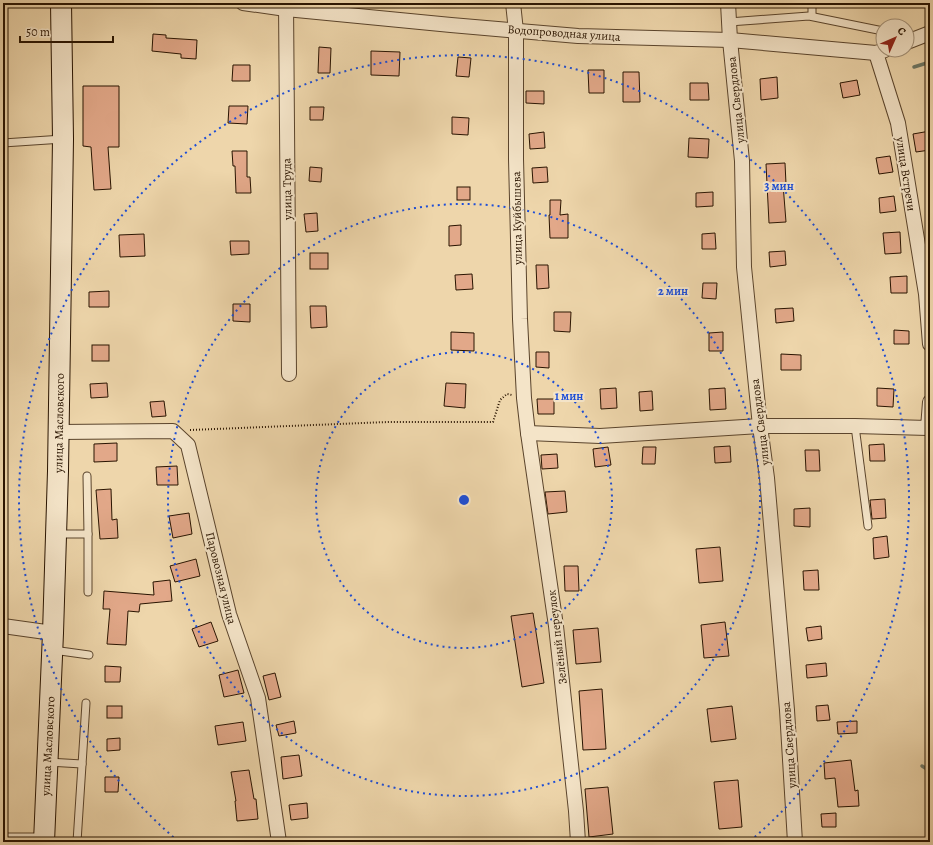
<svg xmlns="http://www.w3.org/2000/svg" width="933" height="845" viewBox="0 0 933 845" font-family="Alegreya,serif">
  <rect width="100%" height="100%" fill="#eed6ab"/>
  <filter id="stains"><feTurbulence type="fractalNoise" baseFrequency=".005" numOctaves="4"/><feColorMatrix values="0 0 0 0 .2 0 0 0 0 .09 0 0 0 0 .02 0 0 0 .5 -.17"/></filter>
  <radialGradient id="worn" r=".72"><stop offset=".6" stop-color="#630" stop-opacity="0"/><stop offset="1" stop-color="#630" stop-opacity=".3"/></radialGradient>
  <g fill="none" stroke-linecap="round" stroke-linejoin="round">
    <g stroke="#6c7766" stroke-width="3.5">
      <path d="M 914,67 L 930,62"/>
      <path d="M 922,766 L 930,771"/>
    </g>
  </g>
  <g fill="#e2a889" stroke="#291401">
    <path d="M 153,34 L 166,35 L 166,38 L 197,40 L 196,59 L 181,58 L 181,54 L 152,51 Z"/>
    <path d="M 319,47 L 331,48 L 330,73 L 318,73 Z"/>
    <path d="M 371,51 L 400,52 L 399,76 L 371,75 Z"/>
    <path d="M 458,57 L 471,58 L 469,77 L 456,76 Z"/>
    <path d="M 233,65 L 250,65 L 250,81 L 232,81 Z"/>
    <path d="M 588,70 L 604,70 L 604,93 L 589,93 Z"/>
    <path d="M 623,72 L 639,72 L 640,102 L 623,102 Z"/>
    <path d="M 777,77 L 778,98 L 761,100 L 760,79 Z"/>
    <path d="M 857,80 L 860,95 L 843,98 L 840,83 Z"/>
    <path d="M 690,83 L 708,83 L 709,100 L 690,100 Z"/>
    <path d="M 83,86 L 119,86 L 119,147 L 108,147 L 111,189 L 94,190 L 91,147 L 83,146 Z"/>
    <path d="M 526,91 L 544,91 L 544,104 L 526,103 Z"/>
    <path d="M 229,106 L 248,106 L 247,124 L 228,123 Z"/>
    <path d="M 310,107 L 324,107 L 323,120 L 310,120 Z"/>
    <path d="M 452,117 L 469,118 L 468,135 L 452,134 Z"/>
    <path d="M 930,131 L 930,150 L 916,152 L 913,134 Z"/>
    <path d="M 544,132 L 545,148 L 530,149 L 529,134 Z"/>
    <path d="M 689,138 L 709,139 L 708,158 L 688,157 Z"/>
    <path d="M 232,151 L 247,151 L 247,177 L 250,177 L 251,193 L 236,193 L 235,166 L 233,166 Z"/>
    <path d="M 890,156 L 893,172 L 879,174 L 876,158 Z"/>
    <path d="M 785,163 L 786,184 L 783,184 L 786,222 L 769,223 L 766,164 Z"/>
    <path d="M 310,167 L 322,168 L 321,182 L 309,181 Z"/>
    <path d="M 547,167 L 548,182 L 533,183 L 532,168 Z"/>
    <rect x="457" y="187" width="13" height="13"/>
    <path d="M 713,192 L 713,206 L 696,207 L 696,193 Z"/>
    <path d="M 894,196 L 896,211 L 880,213 L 879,198 Z"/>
    <path d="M 550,200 L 561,200 L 560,215 L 568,214 L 568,238 L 550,238 L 549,215 L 550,215 Z"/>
    <path d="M 317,213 L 318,231 L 306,232 L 304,214 Z"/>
    <path d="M 461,225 L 461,245 L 449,246 L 449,226 Z"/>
    <path d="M 900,232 L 901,253 L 885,254 L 883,233 Z"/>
    <path d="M 715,233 L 716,249 L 702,249 L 702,234 Z"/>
    <path d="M 144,234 L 145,256 L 120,257 L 119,235 Z"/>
    <path d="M 230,241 L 249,241 L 249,254 L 231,255 Z"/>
    <path d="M 785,251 L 786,265 L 770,267 L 769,252 Z"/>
    <rect x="310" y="253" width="18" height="16"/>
    <path d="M 536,265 L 548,265 L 549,288 L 537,289 Z"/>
    <path d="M 472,274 L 473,289 L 456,290 L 455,275 Z"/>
    <path d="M 907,276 L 907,293 L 891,293 L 890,277 Z"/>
    <path d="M 703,283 L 717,283 L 716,299 L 702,298 Z"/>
    <path d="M 109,291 L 109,307 L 89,307 L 89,292 Z"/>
    <path d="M 233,304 L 250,304 L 250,322 L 233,321 Z"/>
    <path d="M 310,306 L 326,306 L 327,327 L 311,328 Z"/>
    <path d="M 793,308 L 794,321 L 776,323 L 775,309 Z"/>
    <path d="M 554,312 L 571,312 L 570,332 L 554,331 Z"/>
    <path d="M 894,330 L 909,331 L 909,344 L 894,344 Z"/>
    <path d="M 451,332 L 474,333 L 474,351 L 451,350 Z"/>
    <path d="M 723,332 L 723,351 L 709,351 L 709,333 Z"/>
    <rect x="92" y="345" width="17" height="16"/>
    <path d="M 536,352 L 549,352 L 549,368 L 536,367 Z"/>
    <path d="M 781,354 L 801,355 L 801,370 L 781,370 Z"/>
    <path d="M 107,383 L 108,397 L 91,398 L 90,384 Z"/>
    <path d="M 446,383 L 466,384 L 465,408 L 444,406 Z"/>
    <path d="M 616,388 L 617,408 L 601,409 L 600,389 Z"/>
    <path d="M 725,388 L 726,409 L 710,410 L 709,389 Z"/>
    <path d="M 877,388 L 894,389 L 893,407 L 877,406 Z"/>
    <path d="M 652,391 L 653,410 L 640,411 L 639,392 Z"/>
    <path d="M 537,399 L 554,399 L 554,414 L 538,414 Z"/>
    <path d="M 164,401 L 166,416 L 152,417 L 150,402 Z"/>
    <path d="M 117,443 L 117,461 L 94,462 L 94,444 Z"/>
    <path d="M 884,444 L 885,461 L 870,461 L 869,445 Z"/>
    <path d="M 730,446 L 731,462 L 715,463 L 714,447 Z"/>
    <path d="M 608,447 L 611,465 L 595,467 L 593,449 Z"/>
    <path d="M 643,447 L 656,447 L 655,464 L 642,464 Z"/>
    <path d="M 805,450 L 819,450 L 820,471 L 806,471 Z"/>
    <path d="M 557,454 L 558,468 L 542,469 L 541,455 Z"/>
    <path d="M 177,466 L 178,485 L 157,485 L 156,467 Z"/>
    <path d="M 111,489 L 112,520 L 117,519 L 118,538 L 100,539 L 96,490 Z"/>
    <path d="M 565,491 L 567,512 L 548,514 L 545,492 Z"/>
    <path d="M 885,499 L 886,518 L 872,519 L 870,500 Z"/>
    <path d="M 810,508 L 810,527 L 794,526 L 794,509 Z"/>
    <path d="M 189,513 L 192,534 L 173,538 L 169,516 Z"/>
    <path d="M 887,536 L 889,557 L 874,559 L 873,538 Z"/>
    <path d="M 720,547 L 723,581 L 699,583 L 696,549 Z"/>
    <path d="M 196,559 L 200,576 L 175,582 L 170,566 Z"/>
    <path d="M 564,566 L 578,566 L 579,591 L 565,591 Z"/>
    <path d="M 818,570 L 819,590 L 804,590 L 803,571 Z"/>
    <path d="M 170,580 L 172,601 L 140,604 L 139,612 L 128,611 L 126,645 L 107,644 L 110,609 L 103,609 L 104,591 L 154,595 L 153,582 Z"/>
    <path d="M 533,613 L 544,683 L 522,687 L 511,616 Z"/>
    <path d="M 211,622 L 218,641 L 199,647 L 192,629 Z"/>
    <path d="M 725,622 L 729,656 L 704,658 L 701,625 Z"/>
    <path d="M 821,626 L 822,639 L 808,641 L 806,628 Z"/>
    <path d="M 598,628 L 601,662 L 576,664 L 573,630 Z"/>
    <path d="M 826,663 L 827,676 L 807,678 L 806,665 Z"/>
    <path d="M 105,666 L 121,667 L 120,682 L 105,682 Z"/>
    <path d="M 238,670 L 244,693 L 224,697 L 219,675 Z"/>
    <path d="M 275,673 L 281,697 L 269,700 L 263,676 Z"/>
    <path d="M 602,689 L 606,749 L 583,750 L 579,691 Z"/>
    <path d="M 828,705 L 830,720 L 817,721 L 816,706 Z"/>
    <rect x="107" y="706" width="15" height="12"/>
    <path d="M 732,706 L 736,739 L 711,742 L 707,709 Z"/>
    <path d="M 294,721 L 296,733 L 279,736 L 276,725 Z"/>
    <path d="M 857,721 L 857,733 L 838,734 L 837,722 Z"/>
    <path d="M 243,722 L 246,741 L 218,745 L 215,726 Z"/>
    <path d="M 120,738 L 120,750 L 107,751 L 107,739 Z"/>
    <path d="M 299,755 L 302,776 L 283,779 L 281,757 Z"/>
    <path d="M 851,760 L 855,791 L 858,790 L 859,806 L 838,807 L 835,778 L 825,779 L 824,763 Z"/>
    <path d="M 249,770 L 254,799 L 256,799 L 258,819 L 237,821 L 235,801 L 236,801 L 231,772 Z"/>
    <path d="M 105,777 L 119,777 L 118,792 L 105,792 Z"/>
    <path d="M 738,780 L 742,827 L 719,829 L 714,782 Z"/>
    <path d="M 608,787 L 613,834 L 589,837 L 585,789 Z"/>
    <path d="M 307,803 L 308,818 L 291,820 L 289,805 Z"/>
    <path d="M 836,813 L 836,827 L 822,827 L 821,814 Z"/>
  </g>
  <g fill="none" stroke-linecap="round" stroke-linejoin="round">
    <g stroke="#5a442c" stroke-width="9">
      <g id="lane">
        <path d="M 812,16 L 812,3"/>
        <path d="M 729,22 L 809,16 L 883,31"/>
        <path d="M 3,143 L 63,139"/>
        <path d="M 855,426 L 868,526"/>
        <path d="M 87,476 L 88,534"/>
        <path d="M 56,534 L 88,534 L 88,592"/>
        <path d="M 53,650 L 89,655"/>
        <path d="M 48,762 L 82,764"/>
        <path d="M 3,837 L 43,837"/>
        <path d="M 77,842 L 86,703"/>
      </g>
    </g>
    <g stroke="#5a442c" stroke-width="16">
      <g id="street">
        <path d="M 243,3 L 286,9 L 451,25 L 578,36 L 730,40 L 876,53 L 885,50"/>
        <path d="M 286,3 L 289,374"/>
        <path d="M 513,3 L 516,31 L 516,159 L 520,319 L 524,398 L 528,433 L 556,626 L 576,811 L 578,842"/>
        <path d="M 728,3 L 730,40 L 742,161 L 744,267 L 760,426 L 767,478 L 787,710 L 795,842"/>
        <path d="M 907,42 L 930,33"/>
        <path d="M 876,53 L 898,123 L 926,294 L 930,344"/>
        <path d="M 59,432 L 173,431 L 188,445 L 229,614 L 258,698 L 279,842"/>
        <path d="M 528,433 L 600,436 L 760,426 L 855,426 L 928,428 L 930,402"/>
        <path d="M 3,626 L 53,633"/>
      </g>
    </g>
    <g stroke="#291401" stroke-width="22">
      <path id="secondary" d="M 44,842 L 53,633 L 58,471 L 63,139 L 61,3"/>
    </g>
    <path stroke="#291401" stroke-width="2" stroke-dasharray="1 2" stroke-linecap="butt" d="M 190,430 L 388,422 L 493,422 L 500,400 L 507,394 L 512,395"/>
    <use href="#lane" stroke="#f4e4c8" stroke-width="7"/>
    <use href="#street" stroke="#f4e4c8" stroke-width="14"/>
    <use href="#secondary" stroke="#f4e4c8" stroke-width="20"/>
  </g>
  <g fill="none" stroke="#1d4ed8" stroke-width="2" stroke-dasharray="2 4">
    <circle cx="464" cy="500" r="148"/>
    <circle cx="464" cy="500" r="296"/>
    <path d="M178 841A445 445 0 1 1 750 841"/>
  </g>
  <g text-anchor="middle" stroke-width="4" stroke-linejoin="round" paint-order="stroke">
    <g font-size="12" fill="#291401" stroke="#f4e4c8">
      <text transform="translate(564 33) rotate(4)" y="4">Водопроводная улица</text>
      <text transform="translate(736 100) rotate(-96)" y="4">улица Свердлова</text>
      <text transform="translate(906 174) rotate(81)" y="4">улица Встречи</text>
      <text transform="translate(287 189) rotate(-91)" y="4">улица Труда</text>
      <text transform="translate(517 218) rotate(-91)" y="4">улица Куйбышева</text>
      <text transform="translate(760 422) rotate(-97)" y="4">улица Свердлова</text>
      <text transform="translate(59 423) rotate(-89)" y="4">улица Масловского</text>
      <text transform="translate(221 578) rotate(76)" y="4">Паровозная улица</text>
      <text transform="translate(557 637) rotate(-97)" y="4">Зелёный переулок</text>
      <text transform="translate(789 745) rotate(-94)" y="4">улица Свердлова</text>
      <text transform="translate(48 746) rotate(-87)" y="4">улица Масловского</text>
    </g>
  </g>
  <circle cx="464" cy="500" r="6" fill="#1d4ed8" stroke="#f4e4c8" stroke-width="2"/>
  <g font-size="12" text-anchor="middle" font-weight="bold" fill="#1d4ed8" stroke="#f4e4c8" stroke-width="4" stroke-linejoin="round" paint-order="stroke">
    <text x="779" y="190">3 мин</text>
    <text x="673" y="295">2 мин</text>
    <text x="569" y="400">1 мин</text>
  </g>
  <rect width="933" height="845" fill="none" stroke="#eed6ab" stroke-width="16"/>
  <rect x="4" y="4" width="925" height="837" fill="none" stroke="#291401" stroke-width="2"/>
  <rect x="8" y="8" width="917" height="829" fill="none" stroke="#291401"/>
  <g transform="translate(895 38) rotate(45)"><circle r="19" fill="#f4e4c8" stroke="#a39178"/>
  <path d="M0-3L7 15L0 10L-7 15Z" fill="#8f2418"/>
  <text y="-6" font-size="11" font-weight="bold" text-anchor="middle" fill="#291401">С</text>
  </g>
  <path d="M20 36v6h93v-6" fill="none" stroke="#291401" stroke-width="2"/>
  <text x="26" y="36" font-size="12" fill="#291401" stroke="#f4e4c8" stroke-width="3" paint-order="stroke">50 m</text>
  <rect width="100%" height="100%" filter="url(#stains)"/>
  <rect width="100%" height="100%" fill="url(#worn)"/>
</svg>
